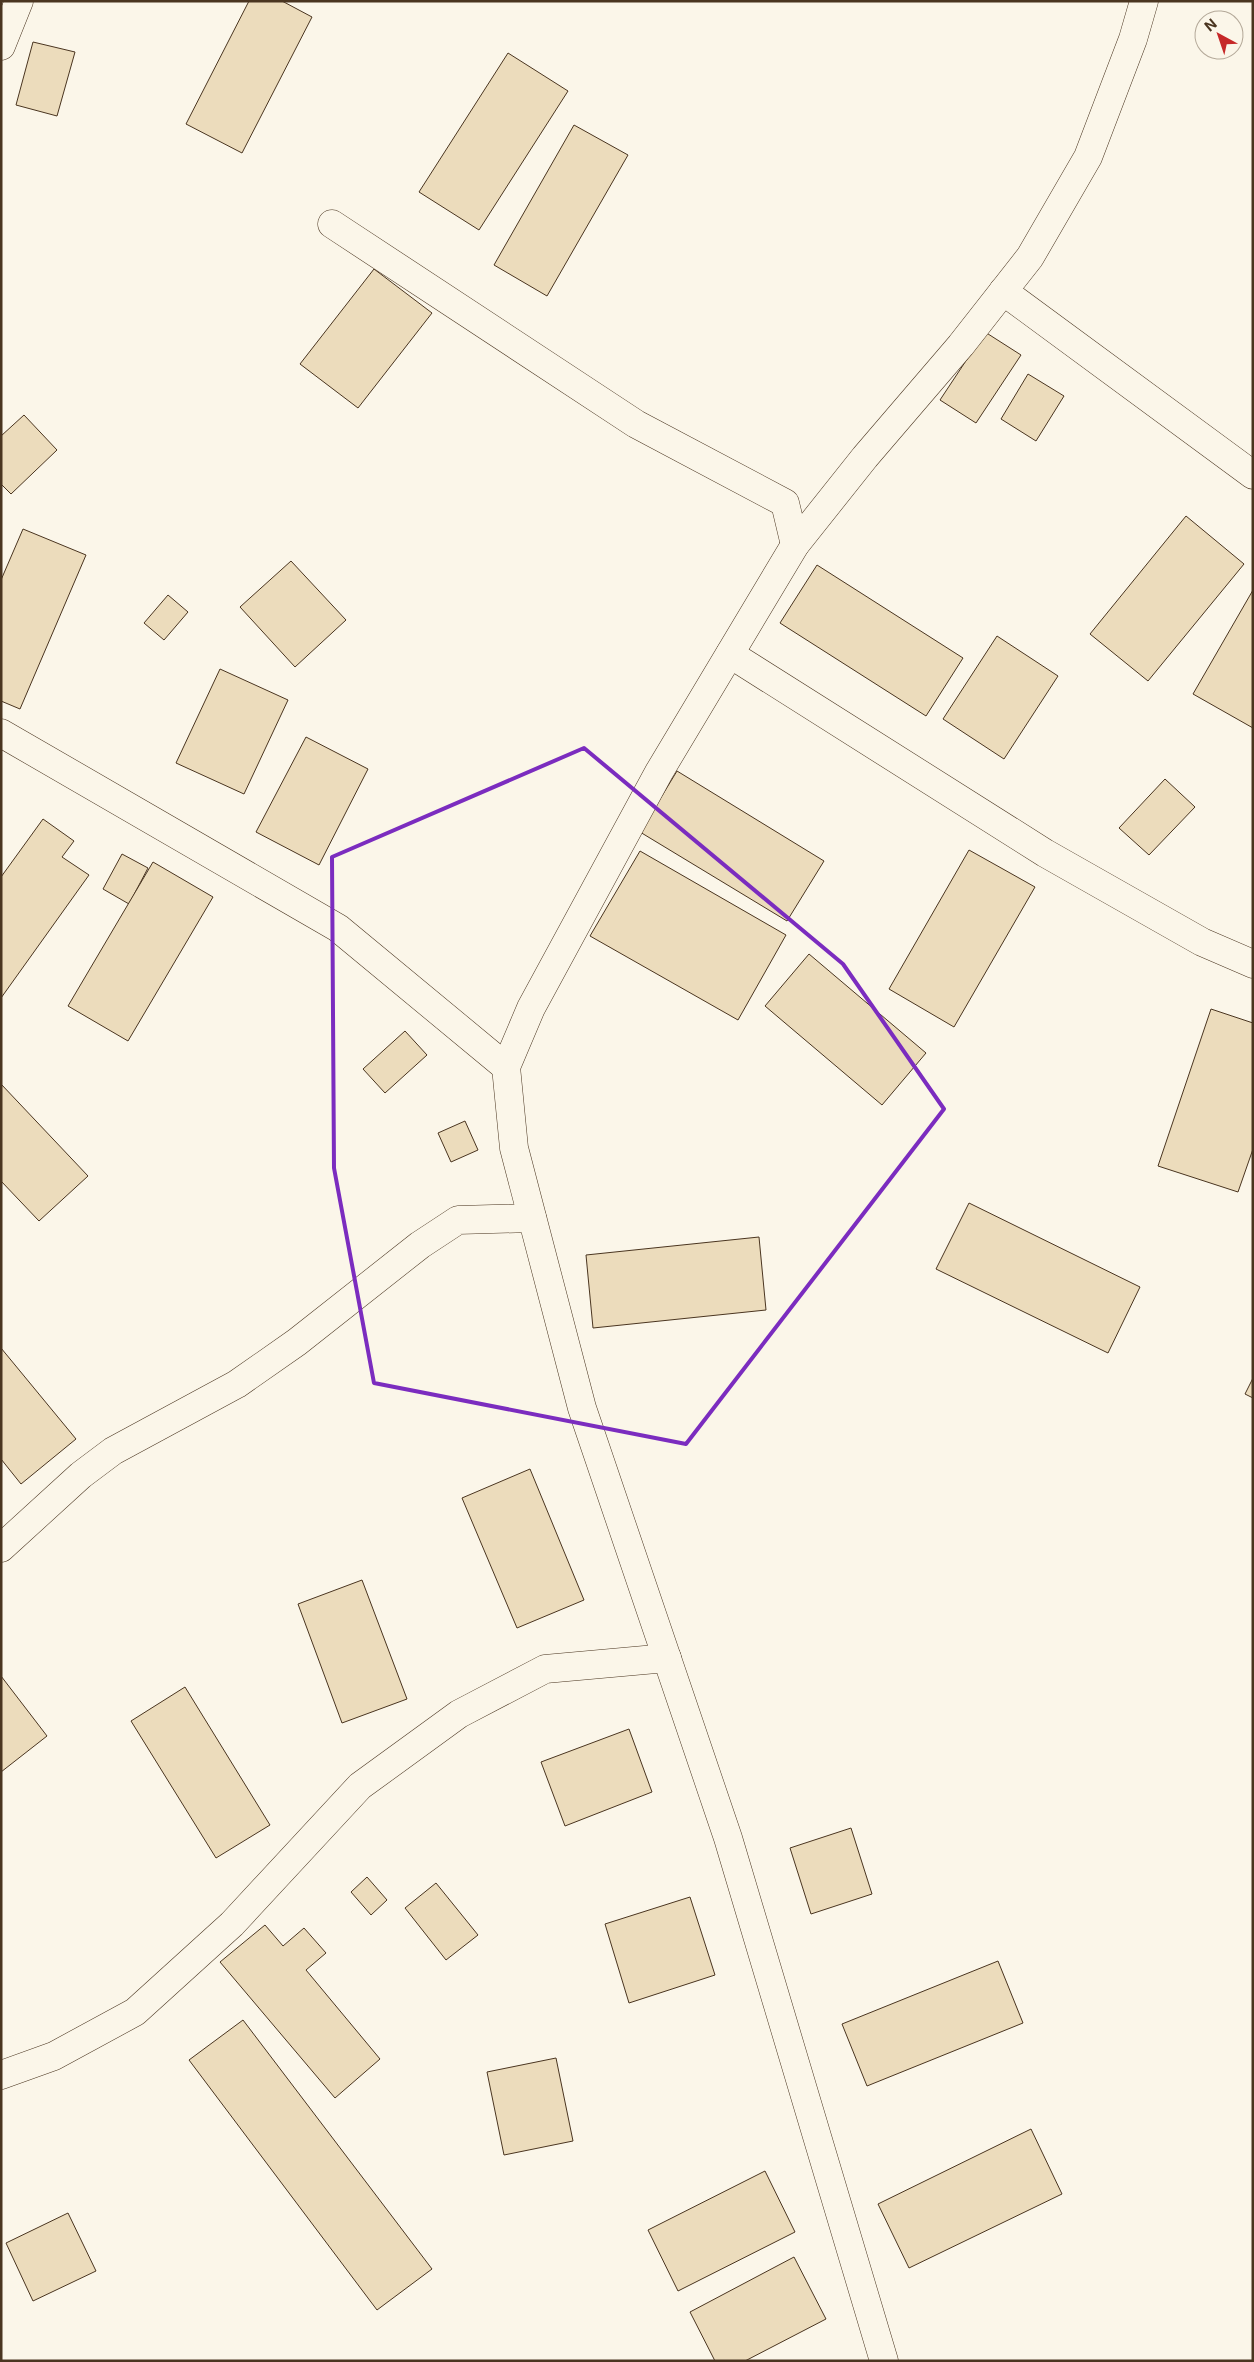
<svg xmlns="http://www.w3.org/2000/svg" width="1254" height="2362" viewBox="0 0 1254 2362" font-family="Inter,sans-serif">
  <rect width="100%" height="100%" fill="#fbf6e9"/>
  <g fill="#ecdcbc" stroke="#4a3520">
    <path d="M 249,1 L 282,1 L 312,17 L 242,153 L 186,124 Z"/>
    <path d="M 33,42 L 75,52 L 57,116 L 16,105 Z"/>
    <path d="M 508,53 L 568,91 L 479,230 L 419,192 Z"/>
    <path d="M 574,125 L 628,155 L 547,296 L 494,265 Z"/>
    <path d="M 374,269 L 432,313 L 358,408 L 300,364 Z"/>
    <path d="M 985,332 L 1021,355 L 976,423 L 940,400 Z"/>
    <path d="M 1028,374 L 1064,396 L 1036,441 L 1001,419 Z"/>
    <path d="M 24,415 L 57,450 L 11,494 L 1,484 L 1,436 Z"/>
    <path d="M 1186,516 L 1244,564 L 1148,681 L 1090,634 Z"/>
    <path d="M 23,529 L 86,555 L 20,709 L 1,701 L 1,580 Z"/>
    <path d="M 291,561 L 346,620 L 295,667 L 240,607 Z"/>
    <path d="M 817,565 L 963,658 L 926,716 L 780,623 Z"/>
    <path d="M 1253,590 L 1253,728 L 1193,694 Z"/>
    <path d="M 168,595 L 188,612 L 164,640 L 144,623 Z"/>
    <path d="M 997,636 L 1058,676 L 1004,759 L 943,719 Z"/>
    <path d="M 220,669 L 288,700 L 244,794 L 176,763 Z"/>
    <path d="M 306,737 L 368,769 L 319,865 L 256,832 Z"/>
    <path d="M 677,771 L 824,861 L 787,921 L 640,832 Z"/>
    <path d="M 1165,779 L 1195,807 L 1149,855 L 1119,828 Z"/>
    <path d="M 43,819 L 74,841 L 62,857 L 89,875 L 1,998 L 1,877 Z"/>
    <path d="M 969,850 L 1035,887 L 954,1027 L 889,989 Z"/>
    <path d="M 640,851 L 786,935 L 738,1020 L 590,936 Z"/>
    <path d="M 122,854 L 148,868 L 129,904 L 103,889 Z"/>
    <path d="M 153,862 L 213,897 L 128,1041 L 68,1006 Z"/>
    <path d="M 809,954 L 926,1053 L 882,1105 L 765,1006 Z"/>
    <path d="M 1211,1009 L 1253,1023 L 1253,1149 L 1238,1192 L 1158,1166 Z"/>
    <path d="M 405,1031 L 427,1055 L 385,1093 L 363,1069 Z"/>
    <path d="M 1,1084 L 88,1176 L 39,1221 L 1,1181 Z"/>
    <path d="M 465,1121 L 478,1150 L 451,1162 L 438,1133 Z"/>
    <path d="M 969,1203 L 1140,1287 L 1108,1353 L 936,1269 Z"/>
    <path d="M 759,1237 L 766,1310 L 593,1328 L 586,1255 Z"/>
    <path d="M 1,1348 L 76,1439 L 21,1484 L 1,1459 Z"/>
    <path d="M 1253,1378 L 1253,1398 L 1245,1394 Z"/>
    <path d="M 530,1469 L 584,1600 L 517,1628 L 462,1498 Z"/>
    <path d="M 362,1580 L 407,1699 L 342,1723 L 298,1604 Z"/>
    <path d="M 1,1676 L 47,1736 L 1,1772 Z"/>
    <path d="M 185,1687 L 270,1825 L 216,1858 L 131,1721 Z"/>
    <path d="M 629,1729 L 652,1792 L 565,1826 L 541,1762 Z"/>
    <path d="M 851,1828 L 872,1894 L 811,1914 L 790,1848 Z"/>
    <path d="M 367,1877 L 387,1900 L 371,1915 L 351,1892 Z"/>
    <path d="M 436,1883 L 478,1935 L 446,1960 L 405,1908 Z"/>
    <path d="M 690,1897 L 715,1975 L 629,2003 L 605,1924 Z"/>
    <path d="M 265,1925 L 283,1946 L 304,1928 L 326,1953 L 306,1970 L 380,2059 L 335,2098 L 220,1962 Z"/>
    <path d="M 998,1961 L 1023,2023 L 867,2086 L 842,2024 Z"/>
    <path d="M 243,2020 L 432,2269 L 377,2310 L 189,2060 Z"/>
    <path d="M 556,2058 L 573,2141 L 504,2155 L 487,2072 Z"/>
    <path d="M 1031,2129 L 1062,2194 L 909,2268 L 878,2204 Z"/>
    <path d="M 765,2171 L 795,2232 L 678,2291 L 648,2230 Z"/>
    <path d="M 68,2213 L 96,2271 L 33,2301 L 6,2243 Z"/>
    <path d="M 794,2257 L 826,2319 L 745,2361 L 715,2361 L 690,2312 Z"/>
  </g>
  <g fill="none" stroke-linecap="round" stroke-linejoin="round">
    <g stroke="#4a3520" stroke-width="29">
      <g id="street">
        <path d="M 1,46 L 19,1"/>
        <path d="M 332,224 L 636,424 L 785,503 L 795,545"/>
        <path d="M 1003,291 L 1253,475"/>
        <path d="M 730,654 L 1045,853 L 1202,942 L 1253,964"/>
        <path d="M 1,733 L 338,928 L 506,1067"/>
        <path d="M 1,1548 L 81,1475 L 113,1451 L 237,1384 L 297,1342 L 420,1245 L 458,1220 L 532,1218"/>
        <path d="M 1,2075 L 54,2056 L 135,2012 L 232,1924 L 360,1786 L 459,1714 L 545,1669 L 667,1658"/>
        <path d="M 884,2361 L 728,1838 L 582,1408 L 514,1148 L 506,1067 L 531,1008 L 659,772 L 795,545 L 865,457 L 961,345 L 1030,257 L 1088,157 L 1133,39 L 1144,1"/>
      </g>
    </g>
    <use href="#street" stroke="#fbf6e9" stroke-width="28"/>
  </g>
  <path fill="none" stroke="#7b2cbf" stroke-width="4" stroke-linejoin="round" d="M 584,748 L 843,964 L 944,1109 L 686,1444 L 374,1383 L 334,1168 L 332,857 Z"/>
  <rect width="1254" height="2362" fill="none" stroke="#4a3520" stroke-width="5"/>
  <g transform="translate(1219 35) rotate(320)"><circle r="24" fill="#fbf6e9" stroke="#b4a999"/>
  <path d="M0-4L9 19L0 12L-9 19Z" fill="#c62828"/>
  <text y="-8" font-size="14" font-weight="bold" text-anchor="middle" fill="#4a3520">N</text>
  </g>
</svg>
